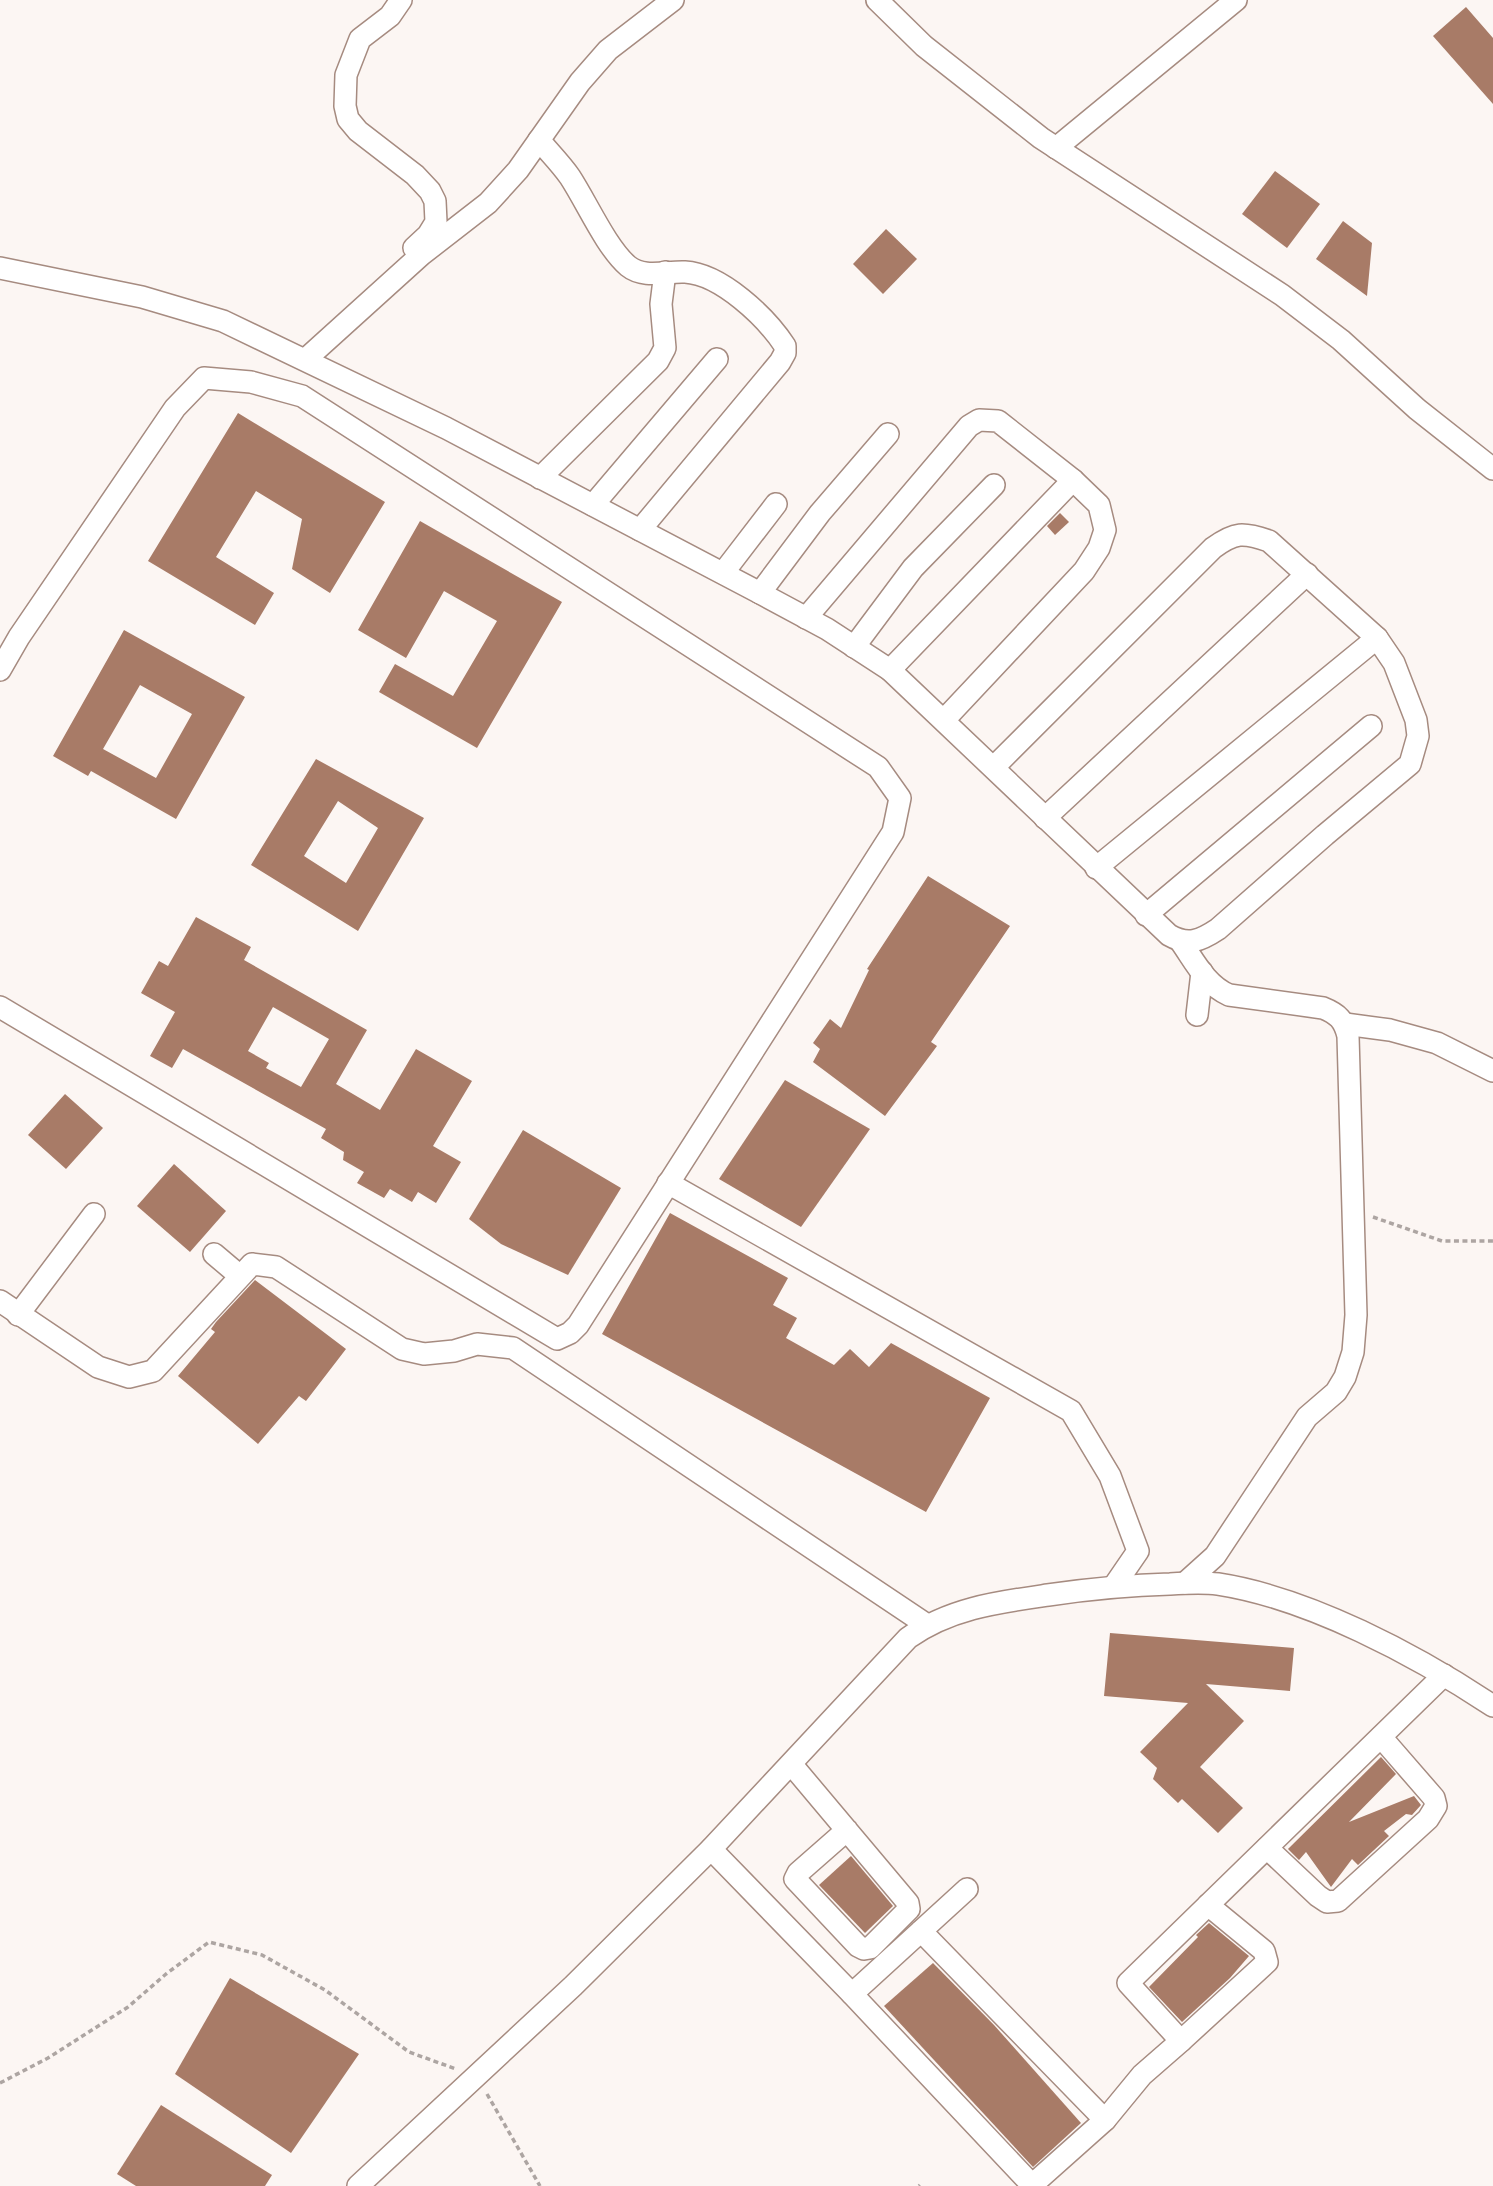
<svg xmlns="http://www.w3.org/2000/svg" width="1493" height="2186" viewBox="0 0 1493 2186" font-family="'Asap Condensed',sans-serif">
  <rect width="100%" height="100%" fill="#fcf6f3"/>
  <g fill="#a87b67" fill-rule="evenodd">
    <path d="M 1466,7 L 1493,38 L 1493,104 L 1433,36 Z"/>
    <path d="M 1275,171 L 1320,204 L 1287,248 L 1242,214 Z"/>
    <path d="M 1343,221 L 1372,243 L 1367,296 L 1316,259 Z"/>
    <path d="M 886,229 L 917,259 L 883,294 L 853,264 Z"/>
    <path d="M 238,413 L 385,502 L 330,593 L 292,569 L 302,519 L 256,491 L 216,557 L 274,593 L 255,625 L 148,561 Z"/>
    <path d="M 1060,513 L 1069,522 L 1055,535 L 1047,526 Z"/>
    <path d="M 420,521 L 562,602 L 477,748 L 379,692 L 395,664 L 453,696 L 497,621 L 444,591 L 406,658 L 358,630 Z"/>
    <path d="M 124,630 L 245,697 L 176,819 L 91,771 L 88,776 L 53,756 ZM 140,685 L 192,714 L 156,778 L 103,749 Z"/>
    <path d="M 316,759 L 424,818 L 358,931 L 251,865 ZM 338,801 L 378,828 L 346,883 L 304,856 Z"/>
    <path d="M 928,876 L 1010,926 L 931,1042 L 937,1046 L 885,1116 L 813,1062 L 820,1049 L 813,1043 L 830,1019 L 841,1028 L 869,970 L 867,969 Z"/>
    <path d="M 196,917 L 251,947 L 244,960 L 367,1030 L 336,1084 L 380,1110 L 416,1049 L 472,1081 L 433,1146 L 461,1162 L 436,1203 L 418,1192 L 412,1202 L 390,1189 L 384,1198 L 357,1183 L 364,1172 L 343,1160 L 344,1152 L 321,1138 L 326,1129 L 183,1049 L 172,1068 L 150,1056 L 175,1012 L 141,993 L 159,961 L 168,966 ZM 273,1007 L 329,1039 L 301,1087 L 266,1068 L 269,1063 L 248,1051 Z"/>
    <path d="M 785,1080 L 870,1129 L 801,1227 L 719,1179 Z"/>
    <path d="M 65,1094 L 103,1128 L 66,1169 L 28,1135 Z"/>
    <path d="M 523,1130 L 621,1188 L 568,1275 L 501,1244 L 469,1219 Z"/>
    <path d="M 174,1164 L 226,1211 L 190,1252 L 137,1206 Z"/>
    <path d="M 670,1213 L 788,1278 L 773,1305 L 797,1318 L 786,1338 L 834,1365 L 850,1349 L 869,1367 L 891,1343 L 990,1398 L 926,1512 L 602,1334 Z"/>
    <path d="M 255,1280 L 346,1349 L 306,1401 L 299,1396 L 258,1444 L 178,1376 L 215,1332 L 211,1329 L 216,1322 Z"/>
    <path d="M 1110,1633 L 1294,1648 L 1290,1691 L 1206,1684 L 1244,1721 L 1200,1767 L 1243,1808 L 1218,1833 L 1182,1799 L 1178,1803 L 1153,1779 L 1157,1768 L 1140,1752 L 1188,1703 L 1104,1696 Z"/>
    <path d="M 1381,1757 L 1396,1774 L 1349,1822 L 1414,1796 L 1421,1805 L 1412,1815 L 1406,1814 L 1384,1831 L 1389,1836 L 1358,1865 L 1352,1859 L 1331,1887 L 1306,1852 L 1299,1860 L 1288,1849 Z"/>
    <path d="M 851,1856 L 893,1906 L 865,1933 L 819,1885 Z"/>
    <path d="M 1209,1923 L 1249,1956 L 1230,1978 L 1182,2022 L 1149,1987 L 1198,1937 L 1196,1935 Z"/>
    <path d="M 933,1963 L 994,2025 L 1081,2123 L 1033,2167 L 884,2006 Z"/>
    <path d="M 230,1978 L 359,2054 L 291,2153 L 175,2074 Z"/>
    <path d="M 161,2105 L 272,2175 L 265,2186 L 136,2186 L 117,2174 Z"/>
  </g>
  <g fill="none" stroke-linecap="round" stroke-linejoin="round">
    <g stroke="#a68b80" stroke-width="24">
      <g id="minor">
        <path d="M 401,0 L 390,16 L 360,39 L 346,75 L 345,106 L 348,119 L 358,131 L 415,175 L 430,191 L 435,201 L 436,222 L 428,235 L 414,248"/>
        <path d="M 877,0 L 924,46 L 1041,138 L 1282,295 L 1341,340 L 1417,409 L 1493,469"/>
        <path d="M 539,140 C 549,152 561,164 570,177 C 587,203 606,247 628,266 C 644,279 666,271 685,272 C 721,274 766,317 785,346 L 785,353 L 780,362 L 640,530"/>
        <path d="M 1056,148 L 1236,0"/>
        <path d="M 0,268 L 142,297 L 223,321 L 446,428 L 760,593 L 827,629 L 890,670"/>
        <path d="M 306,359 L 421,255 L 488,203 L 518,170 L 580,82 L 608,50 L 673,0"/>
        <path d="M 540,478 L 658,361 L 665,348 L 661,304 L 665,272"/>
        <path d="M 593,505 L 717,359"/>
        <path d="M 723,573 L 776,504"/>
        <path d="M 760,593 L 820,513 L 888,434"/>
        <path d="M 806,618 L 969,426 L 979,420 L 998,421 L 1073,480 L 1099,505 L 1105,530 L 1099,548 L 1084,571 L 944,720"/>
        <path d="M 854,647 L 913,568 L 994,485"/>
        <path d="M 0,670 L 19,637 L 175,408 L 204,378 L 251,382 L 302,396 L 878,767 L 900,798 L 893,832 L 578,1325 L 570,1333 L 557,1339 L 0,1007"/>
        <path d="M 994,767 L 1213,548 C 1235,532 1243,532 1269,541 L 1377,638 L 1394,663 L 1416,720 L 1418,736 L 1410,764 L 1325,835 L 1218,929 C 1200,941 1188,946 1169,935 L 890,670 L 1073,480"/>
        <path d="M 1045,818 L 1307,574"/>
        <path d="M 1096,868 L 1377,638"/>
        <path d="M 1146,915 L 1371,726"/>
        <path d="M 1181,942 C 1195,962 1206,985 1229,995 L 1323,1008 C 1338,1014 1344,1020 1348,1036 L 1356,1315 L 1353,1352 L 1345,1377 L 1336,1392 L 1307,1417 L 1215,1556 L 1185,1583"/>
        <path d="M 1197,1015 L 1202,972"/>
        <path d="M 1345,1024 L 1390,1030 L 1437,1043 L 1493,1071"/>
        <path d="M 668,1183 L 1071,1411 L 1110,1476 L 1138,1551 L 1114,1586"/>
        <path d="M 214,1254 L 240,1276"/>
        <path d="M 0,1301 L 98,1367 L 129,1377 L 153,1371 L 252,1264 L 276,1267 L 402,1349 L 424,1354 L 454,1351 L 477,1344 L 513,1348 L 927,1625"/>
        <path d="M 18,1315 L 94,1214"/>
        <path d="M 792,1765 L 908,1903 L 909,1909 L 870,1948 L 864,1949 L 858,1946 L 795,1879 L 798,1873 L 847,1830"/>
        <path d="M 1267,1848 L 1318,1896 L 1327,1902 L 1338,1901 L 1428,1819 L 1436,1806 L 1434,1798 L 1381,1737"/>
        <path d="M 711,1849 L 852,1994 L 1032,2185 L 1105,2120 L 1142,2075 L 1181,2041 L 1128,1983 L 1444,1675"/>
        <path d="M 921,1931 L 1105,2120"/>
        <path d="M 852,1994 L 967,1889"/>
        <path d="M 1181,2041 L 1267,1962 L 1264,1951 L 1208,1905"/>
        <path d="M 358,2186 L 573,1986 L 711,1849 L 908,1638 C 950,1608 999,1602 1048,1595 C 1089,1589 1129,1585 1170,1584 C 1185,1583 1203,1582 1218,1584 C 1309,1598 1416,1655 1493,1706"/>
      </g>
    </g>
    <g stroke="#ada5a2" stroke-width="3.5" stroke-dasharray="5 3.5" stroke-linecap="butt">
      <path d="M 1373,1217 L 1442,1241 L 1493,1241"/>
      <path d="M 0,2083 L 48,2058 L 128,2007 L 166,1974 L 209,1942 L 262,1955 L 325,1990 L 409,2052 L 456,2069"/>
      <path d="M 487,2094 L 540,2186"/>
      <path d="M 919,2186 L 920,2185"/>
    </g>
    <use href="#minor" stroke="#fff" stroke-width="21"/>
  </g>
</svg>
